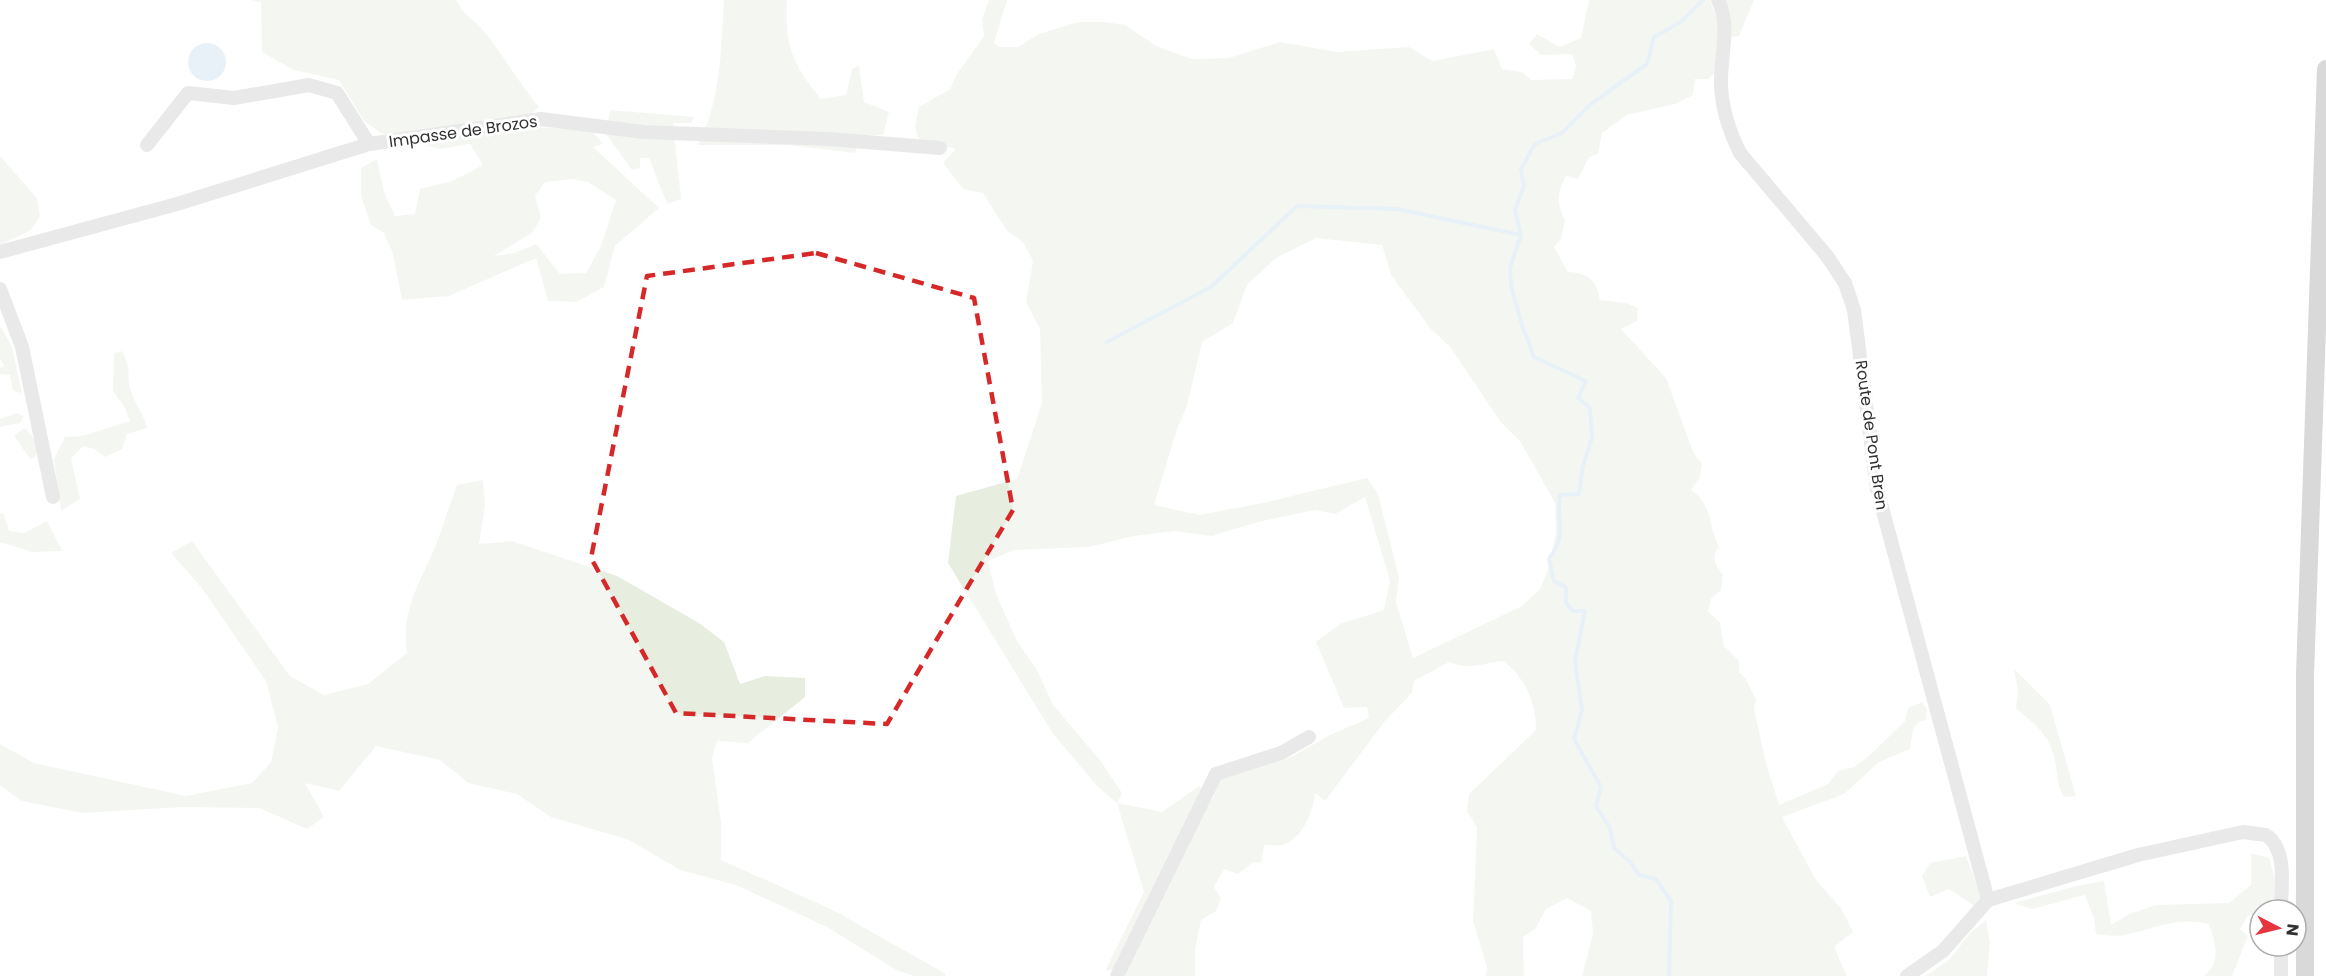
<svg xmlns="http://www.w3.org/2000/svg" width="2326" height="976" viewBox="0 0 2326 976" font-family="Poppins,sans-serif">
  <rect width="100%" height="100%" fill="#fff"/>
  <g fill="#e7eee0" fill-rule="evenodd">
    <path d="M 252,0 L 456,0 C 463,15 478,22 487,35 C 505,58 520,84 539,107 L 518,127 L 557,128 L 593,132 L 603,144 L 593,147 L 659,208 L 615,246 L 604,287 L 576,302 L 548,301 L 536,258 L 449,296 L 402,300 L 393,254 L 384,233 L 371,225 L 361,196 L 361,168 L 377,159 L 384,192 L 395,216 L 415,214 L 420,189 L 452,181 L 483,165 L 470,144 L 440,149 L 381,133 L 364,121 L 339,80 L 294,70 L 262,52 L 261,3 ZM 572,179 L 588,182 L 616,200 L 601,246 L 586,273 L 560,274 L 536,244 L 515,253 L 494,256 L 532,233 L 541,218 L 535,196 L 545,182 Z"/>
    <path d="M 724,0 L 787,0 C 784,45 793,65 821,99 L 846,95 L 852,69 L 859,66 L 864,102 L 889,112 L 883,135 L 862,135 L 855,153 L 789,145 L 698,145 C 721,100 721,50 724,0 Z"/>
    <path d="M 989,0 L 1007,0 L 994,43 L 1000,47 L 1018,47 L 1039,34 L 1078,22 L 1104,22 L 1125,25 L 1156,46 L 1192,59 L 1229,58 L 1280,42 L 1337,52 L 1409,47 L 1433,61 L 1494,49 L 1502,69 L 1522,72 L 1531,80 L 1572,79 L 1576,65 L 1572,54 L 1541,55 L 1529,44 L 1537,34 L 1559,47 L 1581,38 L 1589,0 L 1710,0 L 1718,22 L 1716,72 L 1708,79 L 1695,79 L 1693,95 L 1675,104 L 1627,115 L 1602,133 L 1598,154 L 1589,157 L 1578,179 L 1566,176 C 1557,192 1556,203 1565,220 L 1561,239 L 1554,247 L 1568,272 C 1589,273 1596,280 1600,300 L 1626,303 L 1638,308 L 1637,321 L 1621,329 L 1666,378 L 1694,454 L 1702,463 L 1700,477 L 1691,490 C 1713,505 1708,525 1719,547 C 1710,558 1716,565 1723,575 L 1721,590 L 1711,599 L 1708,611 L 1720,623 L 1724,646 L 1739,661 L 1739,672 L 1746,679 L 1756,700 L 1754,709 L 1766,763 L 1779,805 L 1828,784 L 1838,771 L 1854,767 L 1869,756 L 1905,721 L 1908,708 L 1922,702 L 1927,709 L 1926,720 L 1918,722 L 1913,730 L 1910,749 L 1879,762 L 1844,794 L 1782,817 L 1816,880 L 1841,908 L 1853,932 L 1834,947 L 1847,976 L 1582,976 L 1593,934 L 1591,911 L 1567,898 L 1546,909 L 1535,929 L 1523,937 L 1524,976 L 1486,976 L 1487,967 L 1473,921 L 1477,827 L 1467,811 L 1469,794 L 1536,730 C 1536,701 1525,679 1504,661 C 1480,663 1472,671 1449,662 L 1414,681 L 1412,693 L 1385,721 L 1325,801 L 1315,793 C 1313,812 1303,838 1283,845 C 1278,846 1269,845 1264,845 L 1261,863 L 1253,862 L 1238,874 L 1224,869 L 1214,887 L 1221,898 L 1216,911 L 1201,920 L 1195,949 L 1195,976 L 1122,976 L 1124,967 L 1105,971 L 1144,892 L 1117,803 L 1099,788 L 1053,734 L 948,563 L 956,496 L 1017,479 L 1042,403 L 1040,329 L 1026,302 L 1033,261 L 1023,242 L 1007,231 L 983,193 L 963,189 L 943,163 L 956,149 L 919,140 L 915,127 L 919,107 L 950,89 L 957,74 L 984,36 L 982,19 ZM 1316,238 L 1382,245 L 1391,275 L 1430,328 L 1451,348 L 1500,421 L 1520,441 L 1555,503 L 1556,533 L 1547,572 L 1540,589 L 1522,606 L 1413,658 L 1396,602 L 1399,577 L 1378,494 L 1367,478 L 1263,503 L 1199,515 L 1154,505 L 1177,429 L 1187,406 L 1202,342 L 1233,323 L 1247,285 L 1276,258 ZM 1365,497 L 1390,581 L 1384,610 L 1340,624 L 1316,642 L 1344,708 L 1367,707 L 1369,718 L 1330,735 L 1291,757 L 1220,780 L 1212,800 L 1199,786 L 1162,812 L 1117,803 L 1122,793 L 1100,760 L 1053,705 L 1037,670 L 1017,641 L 996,594 L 988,561 L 1014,550 L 1089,547 L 1134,536 L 1175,531 L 1212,536 L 1258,522 L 1315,510 L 1335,514 Z"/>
    <path d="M 1725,0 L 1754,0 L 1739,36 L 1730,37 Z"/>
    <path d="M 610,110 L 694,117 L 691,123 L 673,123 L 681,199 L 667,204 L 649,158 L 640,158 L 640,168 L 632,170 L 606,134 Z"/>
    <path d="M 0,156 L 37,198 L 40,216 L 31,230 L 0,245 Z"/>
    <path d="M 0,325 L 12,347 L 22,393 L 13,391 L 10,375 L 0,374 L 0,368 L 4,366 L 0,358 Z"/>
    <path d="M 122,351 C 131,367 127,372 130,388 C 133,402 144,413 147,428 L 127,434 L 122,449 L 105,457 L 94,449 L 83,446 L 71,458 L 80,499 L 61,511 L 54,459 L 65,437 L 82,436 L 130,421 L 124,406 L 113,391 L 114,353 Z"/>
    <path d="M 17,413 L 24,416 L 20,423 L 0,427 L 0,419 Z"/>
    <path d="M 24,428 L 31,434 L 40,451 L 31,460 L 14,436 Z"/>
    <path d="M 483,480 L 485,506 L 479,544 L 512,541 L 617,576 L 699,623 L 724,642 L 740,684 L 765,676 L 805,678 L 805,697 L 748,743 L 717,741 L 712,758 L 721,822 L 721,860 L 833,910 L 946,974 L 945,976 L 914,976 L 898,971 L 827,927 L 736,885 L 680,870 L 629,840 L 551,817 L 517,794 L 468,783 L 440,760 L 376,746 L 339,791 L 305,783 L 324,817 L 307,829 L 259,808 L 184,807 L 83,813 L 21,801 L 0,785 L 0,744 L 34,763 L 186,796 L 252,783 L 271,762 L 278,727 L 266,681 L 201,587 L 171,553 L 192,541 L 290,676 L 324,695 L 368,684 L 407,653 C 401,610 419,585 435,547 C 443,527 449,506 457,485 Z"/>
    <path d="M 0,513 L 4,514 L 9,531 L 24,533 L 47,521 L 62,551 L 32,552 L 0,542 Z"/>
    <path d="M 2014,669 L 2050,705 L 2076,796 L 2064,797 C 2056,784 2058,775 2055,761 C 2051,737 2035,723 2016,709 L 2018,692 Z"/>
    <path d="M 2251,853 L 2269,858 C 2274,875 2281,893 2274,910 L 2260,910 L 2260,913 L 2248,916 L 2240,929 L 2248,936 L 2232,976 L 2204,976 C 2222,962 2215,943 2209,924 C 2173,917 2158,928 2125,935 C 2116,937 2105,935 2096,934 L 2094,919 L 2085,895 L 2032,909 L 2014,903 L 2076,886 L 2104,881 L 2111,925 L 2129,914 L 2156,905 L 2229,903 L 2251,885 Z"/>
    <path d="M 1966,856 L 1981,896 L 1974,906 L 1949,889 L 1930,897 L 1922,876 L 1930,863 Z"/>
    <path d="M 1986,920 L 1990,943 L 1987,976 L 1925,976 L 1948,961 L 1970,933 Z"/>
  </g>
  <circle fill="#cde0ee" cx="207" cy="62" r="19"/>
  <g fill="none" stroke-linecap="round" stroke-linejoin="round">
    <g stroke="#cde0ee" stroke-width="4">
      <path d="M 1107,342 L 1211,287 L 1297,206 L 1397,209 L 1521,235"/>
      <path d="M 1669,976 L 1671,901 L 1656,879 L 1639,875 L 1630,862 L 1614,848 L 1610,828 L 1596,806 L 1601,787 L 1574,739 L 1582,710 L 1575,661 L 1585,611 L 1573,611 L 1566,603 L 1566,587 L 1554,581 L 1549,559 C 1569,531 1555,524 1560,495 L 1579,494 L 1583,466 L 1592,438 L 1590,408 L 1578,398 L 1586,381 L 1534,357 L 1522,325 L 1511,286 L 1510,268 L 1521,235 L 1515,210 L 1524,186 L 1521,169 L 1535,144 L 1562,133 L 1591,104 L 1647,64 L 1654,37 L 1681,22 L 1703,0"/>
    </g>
    <g stroke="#cfcfcf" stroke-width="14">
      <path d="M 1718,0 C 1731,25 1720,58 1721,85 C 1722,110 1729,131 1740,153 L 1827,256 L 1845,283 L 1854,310 L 1877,489 L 1988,900"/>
      <path d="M 147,145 L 188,93 L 234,98 L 309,85 L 337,93 L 369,144"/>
      <path d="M 0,252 L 177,204 L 369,144 L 541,119 L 643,132 L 829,139 L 940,148"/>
      <path d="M 0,289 L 22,347 L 53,497"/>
      <path d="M 1117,976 L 1216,774 L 1281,753 L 1309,737"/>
      <path d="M 1907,976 L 1943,951 L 1988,900 L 2138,855 L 2243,832 L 2266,835 C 2288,850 2281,887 2281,910"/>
      <path d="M 2281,976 L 2281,946"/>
    </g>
    <path stroke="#aaa" stroke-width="18" d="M 2305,976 L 2305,675 L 2326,69"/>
  </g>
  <path d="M0 0H2326V976H0ZM 816,253 L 974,298 L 1013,510 L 887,724 L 676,713 L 591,558 L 647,276 Z" fill="#fff" fill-opacity=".55" fill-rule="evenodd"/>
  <path fill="none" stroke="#d62828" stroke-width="4.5" stroke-dasharray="12 8" stroke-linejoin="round" d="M 816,253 L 974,298 L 1013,510 L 887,724 L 676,713 L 591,558 L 647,276 Z"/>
  <g text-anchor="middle" stroke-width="6" stroke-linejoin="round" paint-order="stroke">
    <g font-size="16" fill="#323232" stroke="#fff">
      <text transform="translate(463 131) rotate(-8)" y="6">Impasse de Brozos</text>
      <text transform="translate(1872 435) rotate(82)" y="6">Route de Pont Bren</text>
    </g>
  </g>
  <g transform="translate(2278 928) rotate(97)"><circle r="28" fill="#ffffff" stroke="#adadad" stroke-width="1.5"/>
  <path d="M0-4.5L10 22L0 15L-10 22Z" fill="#e7353f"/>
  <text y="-9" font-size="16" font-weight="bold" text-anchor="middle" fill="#323232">N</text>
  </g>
</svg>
